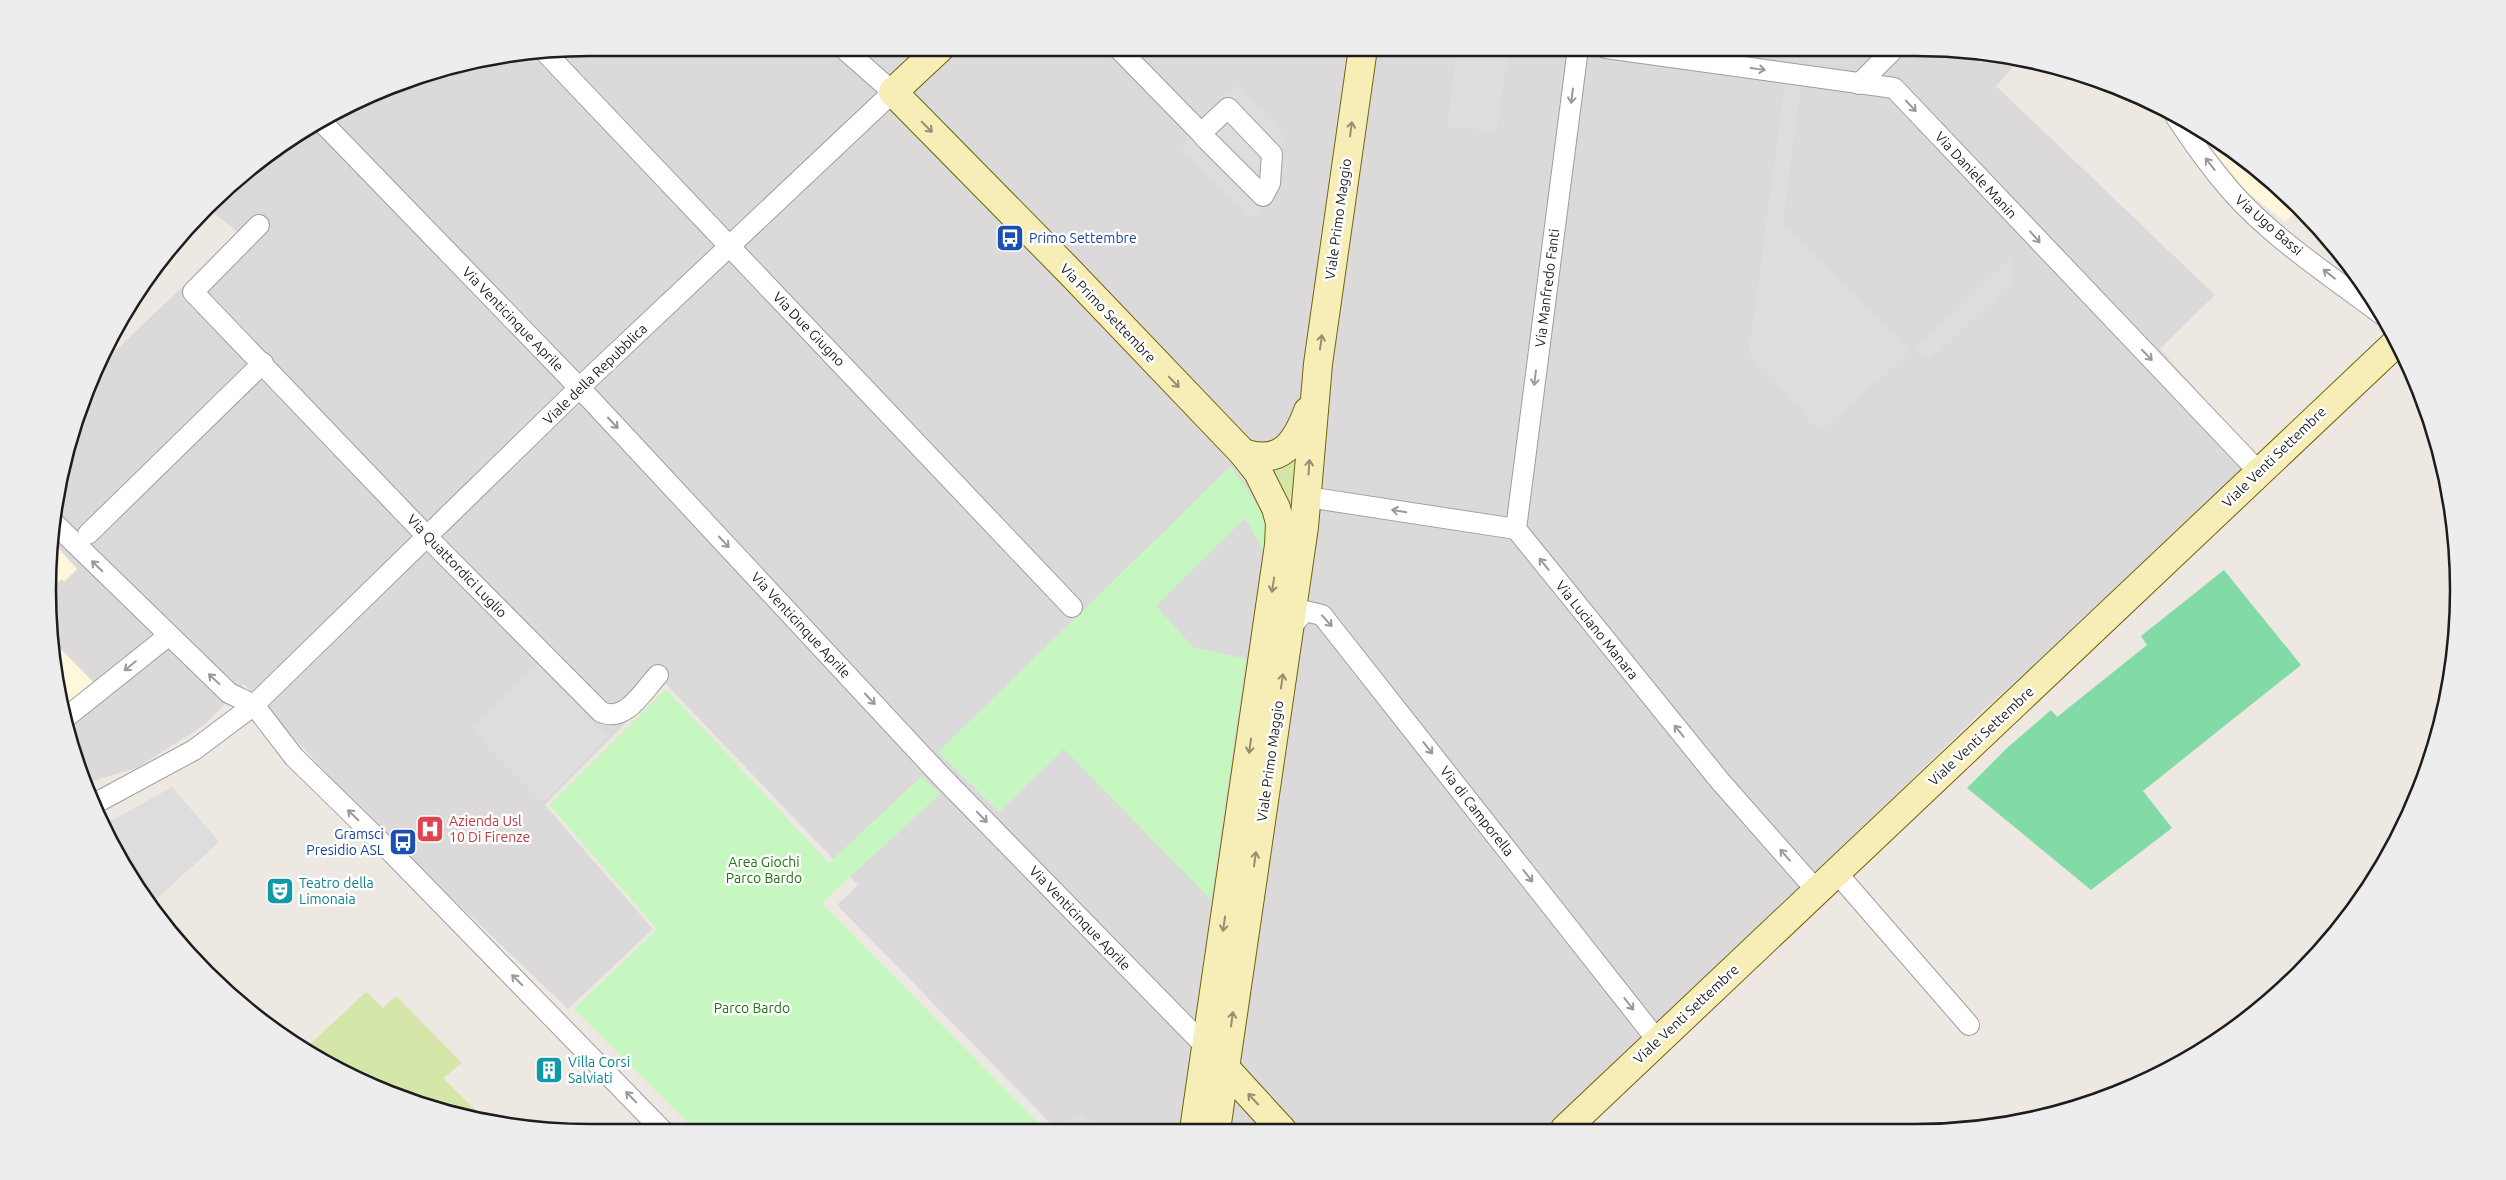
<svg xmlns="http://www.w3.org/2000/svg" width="2506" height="1180" viewBox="0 0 2506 1180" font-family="Ubuntu,sans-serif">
  <rect width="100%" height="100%" fill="#eee8e2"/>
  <path fill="#dbd9da" d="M 590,48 L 1916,48 L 2022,58 L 1996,86 L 2215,295 L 2160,349 L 2261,462 L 1981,712 L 1551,1129 L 1058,1131 L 837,905 L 858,885 L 665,683 L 545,805 L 653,929 L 568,1009 L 366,816 L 244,684 L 203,726 L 137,768 L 85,783 L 76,765 L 58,696 L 48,590 L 58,484 L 89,383 L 95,370 L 239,233 L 207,208 L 233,182 L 319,120 L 415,76 L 484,58 Z"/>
  <g fill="#fef7db">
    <path d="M 2194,126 L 2217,139 L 2300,207 L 2285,222 L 2247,192 Z"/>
    <path d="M 52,541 L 77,569 L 64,582 L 62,579 L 48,592 Z"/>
    <path d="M 52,640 L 96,685 L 62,712 L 58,696 Z"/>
  </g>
  <g fill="#d4e7a9">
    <path d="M 1302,450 L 1291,519 C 1290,499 1278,488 1266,473 Z"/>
    <path d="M 366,992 L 383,1008 L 396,996 L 462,1063 L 443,1078 L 488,1122 L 383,1091 L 319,1060 L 304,1050 Z"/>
  </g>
  <g fill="#c7f7c0">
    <path d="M 1231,466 C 1242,483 1267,513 1267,534 C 1267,539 1264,545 1263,550 L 1245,518 L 1156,606 L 1193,647 L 1246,659 L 1211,900 L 1064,749 L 999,812 L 938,752 Z"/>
    <path d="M 666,689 L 829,863 L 922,776 L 940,794 L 822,903 L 1046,1131 L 697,1132 L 574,1009 L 657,929 L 549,805 Z"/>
  </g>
  <path fill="#82dba6" d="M 2224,570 L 2301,665 L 2143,791 L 2172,828 L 2091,890 L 1967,788 L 2007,748 L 2051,710 L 2057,717 L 2147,645 L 2141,636 Z"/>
  <g fill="#ddd">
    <path d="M 1457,48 L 1508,48 L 1497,132 L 1447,126 Z"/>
    <path d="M 1786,74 L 1802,77 L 1783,223 L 1910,352 L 1820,432 L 1749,353 Z"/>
    <path d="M 1238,85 L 1284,136 L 1277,192 L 1252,218 L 1181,148 L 1193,135 L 1207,112 Z"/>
    <path d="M 2012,257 L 2012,282 L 1929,361 L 1916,348 Z"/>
    <path d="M 537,663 L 608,737 L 543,803 L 471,729 Z"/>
    <path d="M 172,787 L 219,842 L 151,904 L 120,861 L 104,825 Z"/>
    <path d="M 1080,1111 L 1100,1131 L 1059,1131 Z"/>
  </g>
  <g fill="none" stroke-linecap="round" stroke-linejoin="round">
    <g stroke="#9e9e9e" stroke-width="22">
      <g id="street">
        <path d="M 1118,48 L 1201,133 L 1206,139 L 1263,196 L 1270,183 L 1272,154 L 1228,108 L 1201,133"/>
        <path d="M 1606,48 L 1894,88 L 2259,472"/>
        <path d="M 545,52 L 1072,607"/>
        <path d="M 1859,84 L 1895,48"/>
        <path d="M 2176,117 C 2193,143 2211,168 2231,191 C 2271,237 2332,277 2381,314"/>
        <path d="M 320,120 L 593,402 L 941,776 L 1206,1047"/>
        <path d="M 259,225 L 193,292 L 441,551 L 601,712 C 626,723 643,691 658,675"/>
        <path d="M 1307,497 L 1516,529 L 1720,781 L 1817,891"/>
        <path d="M 54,523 L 229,693 L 254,705 L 294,757 L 393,854 L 664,1132"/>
        <path d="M 1516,529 L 1578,48"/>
        <path d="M 88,534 L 263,363"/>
        <path d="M 1289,629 L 1305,611 L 1322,615 L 1657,1040"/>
        <path d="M 64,719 L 168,636"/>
        <path d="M 94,804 L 194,750 L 254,705 L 579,388 L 893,92 L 843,48"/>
        <path d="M 1836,872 L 1969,1025"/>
      </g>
    </g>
    <g stroke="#6f6508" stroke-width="30">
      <g id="secondary">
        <path d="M 940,48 L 893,92 L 1070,272 L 1243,453 L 1258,472 L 1276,508 L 1280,523 L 1279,545 L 1194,1130"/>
        <path d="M 1243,453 C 1281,466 1296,443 1308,411"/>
        <path d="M 1217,1059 L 1282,1130"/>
        <path d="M 1565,1129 L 2396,343"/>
        <path d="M 1216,1130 L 1304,527 L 1318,364 L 1363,48"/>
      </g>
    </g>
    <use href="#street" stroke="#fff" stroke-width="20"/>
    <use href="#secondary" stroke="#f7edb7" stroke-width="28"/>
  </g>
  <defs><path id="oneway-shaft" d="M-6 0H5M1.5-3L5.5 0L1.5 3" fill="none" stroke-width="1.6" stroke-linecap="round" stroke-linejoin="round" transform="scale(1.25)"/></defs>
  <g stroke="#999">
    <use href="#oneway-shaft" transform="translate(1758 69) rotate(8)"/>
    <use href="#oneway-shaft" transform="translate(1572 96) rotate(97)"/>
    <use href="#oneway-shaft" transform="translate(1911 106) rotate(47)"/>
    <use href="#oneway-shaft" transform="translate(2210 164) rotate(-128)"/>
    <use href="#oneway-shaft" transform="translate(2035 237) rotate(49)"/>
    <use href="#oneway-shaft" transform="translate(2329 274) rotate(-142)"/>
    <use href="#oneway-shaft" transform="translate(2147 355) rotate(46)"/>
    <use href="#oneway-shaft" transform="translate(1535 378) rotate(97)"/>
    <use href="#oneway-shaft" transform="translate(613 423) rotate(47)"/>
    <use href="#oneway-shaft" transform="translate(1399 511) rotate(-171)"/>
    <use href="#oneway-shaft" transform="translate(724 542) rotate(47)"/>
    <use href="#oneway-shaft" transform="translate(1544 564) rotate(-129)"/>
    <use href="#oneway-shaft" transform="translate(97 566) rotate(-136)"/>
    <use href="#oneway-shaft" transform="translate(1327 621) rotate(48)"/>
    <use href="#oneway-shaft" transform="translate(130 666) rotate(141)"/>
    <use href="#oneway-shaft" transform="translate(214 679) rotate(-137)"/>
    <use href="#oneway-shaft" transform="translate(870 699) rotate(47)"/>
    <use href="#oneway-shaft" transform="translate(1679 731) rotate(-129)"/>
    <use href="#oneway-shaft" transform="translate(1428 748) rotate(52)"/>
    <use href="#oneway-shaft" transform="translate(353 815) rotate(-136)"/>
    <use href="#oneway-shaft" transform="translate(982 817) rotate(46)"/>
    <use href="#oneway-shaft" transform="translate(1785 855) rotate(-131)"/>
    <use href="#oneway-shaft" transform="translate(1528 876) rotate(52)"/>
    <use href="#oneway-shaft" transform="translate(517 980) rotate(-135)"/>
    <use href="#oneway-shaft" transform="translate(1629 1004) rotate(52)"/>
    <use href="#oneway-shaft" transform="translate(631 1097) rotate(-134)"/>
  </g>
  <g stroke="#958f72">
    <use href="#oneway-shaft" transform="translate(927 127) rotate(45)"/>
    <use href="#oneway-shaft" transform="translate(1351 129) rotate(-82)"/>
    <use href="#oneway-shaft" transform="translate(1321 342) rotate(-82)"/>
    <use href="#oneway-shaft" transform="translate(1174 382) rotate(46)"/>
    <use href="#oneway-shaft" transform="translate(1309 467) rotate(-86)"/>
    <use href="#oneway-shaft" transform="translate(1273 585) rotate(99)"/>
    <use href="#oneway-shaft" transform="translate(1282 681) rotate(-82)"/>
    <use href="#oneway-shaft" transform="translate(1250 746) rotate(98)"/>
    <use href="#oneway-shaft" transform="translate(1255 859) rotate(-82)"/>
    <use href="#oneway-shaft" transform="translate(1224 924) rotate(98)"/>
    <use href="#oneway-shaft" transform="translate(1232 1019) rotate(-82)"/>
    <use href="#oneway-shaft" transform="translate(1253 1099) rotate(-133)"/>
  </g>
  <defs>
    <g id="bus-square" transform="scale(1.4375)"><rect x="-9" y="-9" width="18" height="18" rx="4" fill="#1a4fb4" stroke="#fff"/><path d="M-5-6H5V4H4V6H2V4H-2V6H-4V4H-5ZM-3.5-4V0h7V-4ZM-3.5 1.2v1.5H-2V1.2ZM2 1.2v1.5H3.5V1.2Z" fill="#fff"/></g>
    <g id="hospital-square" transform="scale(1.4375)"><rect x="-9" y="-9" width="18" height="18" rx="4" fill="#e0444e" stroke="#fff"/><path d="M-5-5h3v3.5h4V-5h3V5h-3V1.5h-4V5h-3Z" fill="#fff"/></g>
    <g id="theatre-square" transform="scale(1.4375)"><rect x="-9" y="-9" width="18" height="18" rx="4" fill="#0f9aa8" stroke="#fff"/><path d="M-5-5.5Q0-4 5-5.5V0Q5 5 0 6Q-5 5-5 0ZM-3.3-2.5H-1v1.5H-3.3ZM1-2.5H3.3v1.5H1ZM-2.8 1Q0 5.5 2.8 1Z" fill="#fff"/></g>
    <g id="building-square" transform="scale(1.4375)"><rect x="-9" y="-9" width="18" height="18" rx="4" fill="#0f9aa8" stroke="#fff"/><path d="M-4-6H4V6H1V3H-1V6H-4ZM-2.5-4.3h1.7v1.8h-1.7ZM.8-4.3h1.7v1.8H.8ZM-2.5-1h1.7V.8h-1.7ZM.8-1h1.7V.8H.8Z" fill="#fff"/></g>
  </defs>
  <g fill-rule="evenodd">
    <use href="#bus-square" x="1010" y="238"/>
    <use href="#hospital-square" x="430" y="829"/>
    <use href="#bus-square" x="403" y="842"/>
    <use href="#theatre-square" x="280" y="891"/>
    <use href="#building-square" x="549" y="1070"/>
  </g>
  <g text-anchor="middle" stroke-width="5" stroke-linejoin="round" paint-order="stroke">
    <g font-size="14" fill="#1d1d1d" stroke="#fff">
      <text transform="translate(1976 175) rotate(47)" y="5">Via Daniele Manin</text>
      <text transform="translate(1338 219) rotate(-82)" y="5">Viale Primo Maggio</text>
      <text transform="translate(2269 225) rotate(41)" y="5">Via Ugo Bassi</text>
      <text transform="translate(1547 288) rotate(-83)" y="5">Via Manfredo Fanti</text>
      <text transform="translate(1108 313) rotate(46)" y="5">Via Primo Settembre</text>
      <text transform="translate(513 319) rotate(46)" y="5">Via Venticinque Aprile</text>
      <text transform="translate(809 329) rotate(46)" y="5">Via Due Giugno</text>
      <text transform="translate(595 374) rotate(-44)" y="5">Viale della Repubblica</text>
      <text transform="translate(2274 457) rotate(-44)" y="5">Viale Venti Settembre</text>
      <text transform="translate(457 566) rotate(46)" y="5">Via Quattordici Luglio</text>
      <text transform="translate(801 625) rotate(47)" y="5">Via Venticinque Aprile</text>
      <text transform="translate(1597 630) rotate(51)" y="5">Via Luciano Manara</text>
      <text transform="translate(1981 736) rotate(-43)" y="5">Viale Venti Settembre</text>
      <text transform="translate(1270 761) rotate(-82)" y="5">Viale Primo Maggio</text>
      <text transform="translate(1477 811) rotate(52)" y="5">Via di Camporella</text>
      <text transform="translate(1080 918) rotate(46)" y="5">Via Venticinque Aprile</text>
      <text transform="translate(1686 1014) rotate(-43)" y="5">Viale Venti Settembre</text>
    </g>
    <g font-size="14" fill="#164399" stroke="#fff" text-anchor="start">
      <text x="1029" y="243">Primo Settembre</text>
      <text x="384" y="839" text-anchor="end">Gramsci<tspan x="384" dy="16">Presidio ASL</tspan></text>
    </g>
    <g font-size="14" fill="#be3a42" stroke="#fff" text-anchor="start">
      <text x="449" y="826">Azienda Usl<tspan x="449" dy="16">10 Di Firenze</tspan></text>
    </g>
    <g font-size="14" fill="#1c760f" stroke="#fff">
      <text x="764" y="867">Area Giochi<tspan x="764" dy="16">Parco Bardo</tspan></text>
      <text x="752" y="1013">Parco Bardo</text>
    </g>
    <g font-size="14" fill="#0d838f" stroke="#fff" text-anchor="start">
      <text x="299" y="888">Teatro della<tspan x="299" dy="16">Limonaia</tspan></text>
      <text x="568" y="1067">Villa Corsi<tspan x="568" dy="16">Salviati</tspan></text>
    </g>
  </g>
  <path d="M0 0H2506V1180H0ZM590 56H1916A534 534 0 0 1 2450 590V590A534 534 0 0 1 1916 1124H590A534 534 0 0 1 56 590V590A534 534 0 0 1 590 56Z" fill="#ededed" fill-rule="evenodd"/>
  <path fill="none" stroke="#1d1d1d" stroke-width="2.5" d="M590 56H1916A534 534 0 0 1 2450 590V590A534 534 0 0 1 1916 1124H590A534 534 0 0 1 56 590V590A534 534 0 0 1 590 56Z"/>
</svg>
